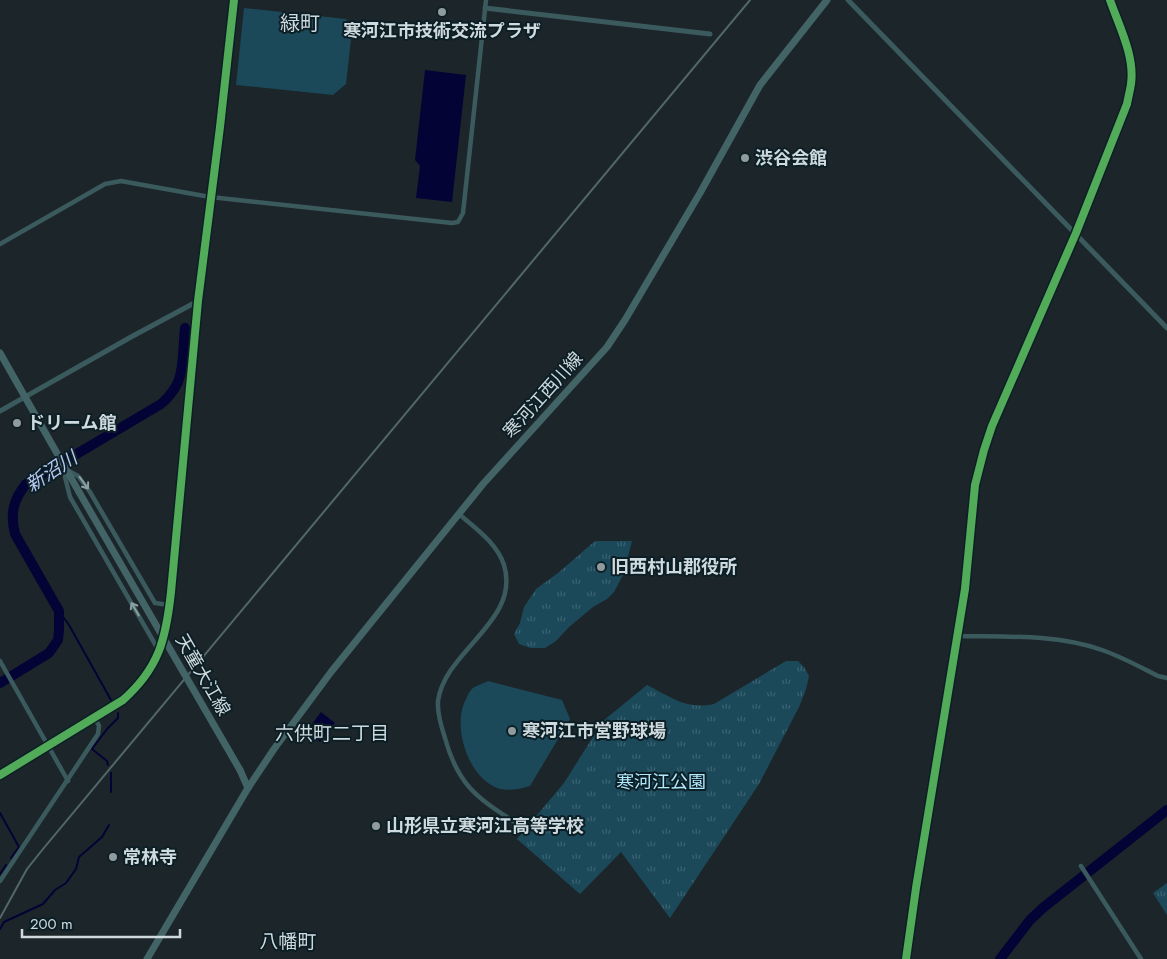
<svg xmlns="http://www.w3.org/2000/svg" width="1167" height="959" viewBox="0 0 1167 959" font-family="Jost,'Noto Sans JP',sans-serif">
  <defs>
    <pattern id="park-tufts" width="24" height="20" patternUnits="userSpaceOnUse" patternTransform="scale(1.25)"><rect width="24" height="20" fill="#1b495a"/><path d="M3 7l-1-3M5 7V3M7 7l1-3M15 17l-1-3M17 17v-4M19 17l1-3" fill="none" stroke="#3b6371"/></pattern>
  </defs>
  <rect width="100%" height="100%" fill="#1c262a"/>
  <g fill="url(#park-tufts)">
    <path d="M 595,541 L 632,541 L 623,575 L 614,592 L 607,599 L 593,607 L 569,627 L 556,641 L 545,648 L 531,648 L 519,644 L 514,634 L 520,623 L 524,607 L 536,589 L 558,573 Z"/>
    <path d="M 786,661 L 798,661 L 804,667 L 809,676 L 806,689 L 799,707 L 759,784 L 670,918 L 621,852 L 580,894 L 517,839 L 564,783 L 603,721 L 647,685 C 671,697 686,710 714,704 Z"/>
    <path d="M 1167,883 L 1167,915 L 1153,893 Z"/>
  </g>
  <g fill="#1b495a">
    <path d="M 244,8 L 346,19 L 352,30 L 346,84 L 333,95 L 236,85 Z"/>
    <path d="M 488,681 L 562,700 L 570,719 L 530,786 C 519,789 512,791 500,789 C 469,780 452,728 465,701 C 467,698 468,693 471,690 C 474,686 483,684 488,681 Z"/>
  </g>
  <g fill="#040335">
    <path d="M 425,70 L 466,75 L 452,202 L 416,198 L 420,166 L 415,160 Z"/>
    <path d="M 321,712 L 335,723 L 320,742 L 307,731 Z"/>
  </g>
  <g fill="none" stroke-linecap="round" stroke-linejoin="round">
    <g stroke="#040335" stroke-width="2">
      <path d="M 59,611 L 69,625 L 111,700"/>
      <path d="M 108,765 L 107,761 L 92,749 L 107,729 L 118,718 L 118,713"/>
      <path d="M 111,792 L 111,773"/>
      <path d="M 0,813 L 19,847 L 11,858"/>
      <path d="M 0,874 L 6,865"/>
      <path d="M 0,929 L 4,922 L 43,904 L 55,890 L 66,883 L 76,869 L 79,857 L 102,837 L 109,825"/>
    </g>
    <g stroke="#040335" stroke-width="10">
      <path d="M 0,683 L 49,653 L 58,640 L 59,630 L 59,611 L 15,534 C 10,514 13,500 26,484 L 161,404 C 167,399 172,393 176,386 C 184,373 183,344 185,328"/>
      <path d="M 1000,959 L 1030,920 L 1044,907 L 1167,810"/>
    </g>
    <g stroke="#3b5a5d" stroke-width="4.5">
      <path d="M 0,244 L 105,184 L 121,181 L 210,197 L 452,223 L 458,222 L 463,213 L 486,0"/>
      <path d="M 459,514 C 475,528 497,543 504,565 C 521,621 445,650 438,701 C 437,713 441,726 445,738 C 459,789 480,799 522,827"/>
      <path d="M 958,636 C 1006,637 1057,634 1102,650 C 1122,657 1140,667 1158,676 L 1167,678"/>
      <path d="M 159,651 L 70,497 L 65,477 L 67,470 L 78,476 L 90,492 L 155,603 L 169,605"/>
      <path d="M 0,661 L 68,781"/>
      <path d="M 1081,866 L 1141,959"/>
      <path d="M 0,881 L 98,734 L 99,726 L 95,718"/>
      <path d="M 906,959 L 916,888 L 965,589 L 975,485 L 984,450 L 992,426 L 1076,233 L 1127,104 C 1128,98 1130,91 1131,84 C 1135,56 1119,26 1110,0"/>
    </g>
    <g stroke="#3b5a5d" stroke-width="5">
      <path d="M 848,0 L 1167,328"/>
      <path d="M 485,8 L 710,34"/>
      <path d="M 0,411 L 131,337 L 198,301"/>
      <path d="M 0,775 L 123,700 C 159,668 166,639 171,592 L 198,301 L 220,127 L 234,0"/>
    </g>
    <g stroke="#436467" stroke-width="7">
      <path d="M 0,353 L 79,492"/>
      <path d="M 240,770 L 248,788"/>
      <path d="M 147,959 L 248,788 L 274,749 L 331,672 L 483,484 L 607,347 L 625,320 L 700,193 L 760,85 L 827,0"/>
    </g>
    <path stroke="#526769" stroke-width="2" d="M 0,918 L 27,869 L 43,849 L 750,0"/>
    <path stroke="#436467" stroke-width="7" d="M 79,492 L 240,770"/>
    <g stroke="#0d1f26" stroke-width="11">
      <g id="cycleway">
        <path d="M 0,775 L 123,700 C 159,668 166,639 171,592 L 198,301 L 220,127 L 234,0"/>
        <path d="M 906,959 L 916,888 L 965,589 L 975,485 L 984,450 L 992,426 L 1076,233 L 1127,104 C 1128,98 1130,91 1131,84 C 1135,56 1119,26 1110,0"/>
      </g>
    </g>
    <use href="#cycleway" stroke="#51ab58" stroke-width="8"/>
  </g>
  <defs><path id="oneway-shaft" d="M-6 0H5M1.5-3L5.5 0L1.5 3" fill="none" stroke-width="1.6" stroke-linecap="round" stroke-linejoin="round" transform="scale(1.25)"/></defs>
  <g stroke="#8ca0a4">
    <use href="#oneway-shaft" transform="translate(84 483) rotate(54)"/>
    <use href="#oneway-shaft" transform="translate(135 609) rotate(-120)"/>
  </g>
  <g fill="#909b9f" stroke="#0d1f26" stroke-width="2">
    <circle cx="442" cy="12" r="5"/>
    <circle cx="745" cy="158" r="5"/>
    <circle cx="17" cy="423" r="5"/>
    <circle cx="601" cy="567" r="5"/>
    <circle cx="512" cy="731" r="5"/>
    <circle cx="376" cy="826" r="5"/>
    <circle cx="113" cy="857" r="5"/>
  </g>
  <g text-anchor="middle" stroke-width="4" stroke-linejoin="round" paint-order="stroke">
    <g font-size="18" font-weight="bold" fill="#cedade" stroke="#0d1f26" text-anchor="start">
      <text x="442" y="37" text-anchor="middle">寒河江市技術交流プラザ</text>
      <text x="755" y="164">渋谷会館</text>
      <text x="27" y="429">ドリーム館</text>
      <text x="611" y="573">旧西村山郡役所</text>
      <text x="522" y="737">寒河江市営野球場</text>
      <text x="386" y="832">山形県立寒河江高等学校</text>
      <text x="123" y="863">常林寺</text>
    </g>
    <g font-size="18" fill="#cedade" stroke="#0d1f26">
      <text transform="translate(543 395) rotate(-48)" y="6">寒河江西川線</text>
      <text transform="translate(203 675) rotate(60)" y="6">天童大江線</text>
    </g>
    <g font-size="18" fill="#b1e8fe" stroke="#0d1f26">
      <text x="661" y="788">寒河江公園</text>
    </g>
    <g font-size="19" font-style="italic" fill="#b7c8f3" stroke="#0d1f26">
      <text transform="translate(51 471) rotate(-33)" y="7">新沼川</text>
    </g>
    <g font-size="19" fill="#cedade" stroke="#0d1f26">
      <text x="332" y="740">六供町二丁目</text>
      <text x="288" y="948">八幡町</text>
    </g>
    <g font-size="20" fill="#cedade" stroke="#0d1f26">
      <text x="300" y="30">緑町</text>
    </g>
  </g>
  <path d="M22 929v8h158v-8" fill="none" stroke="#cedade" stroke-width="2.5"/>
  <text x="30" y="929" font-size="15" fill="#cedade" stroke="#0d1f26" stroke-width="4" paint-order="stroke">200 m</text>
</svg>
